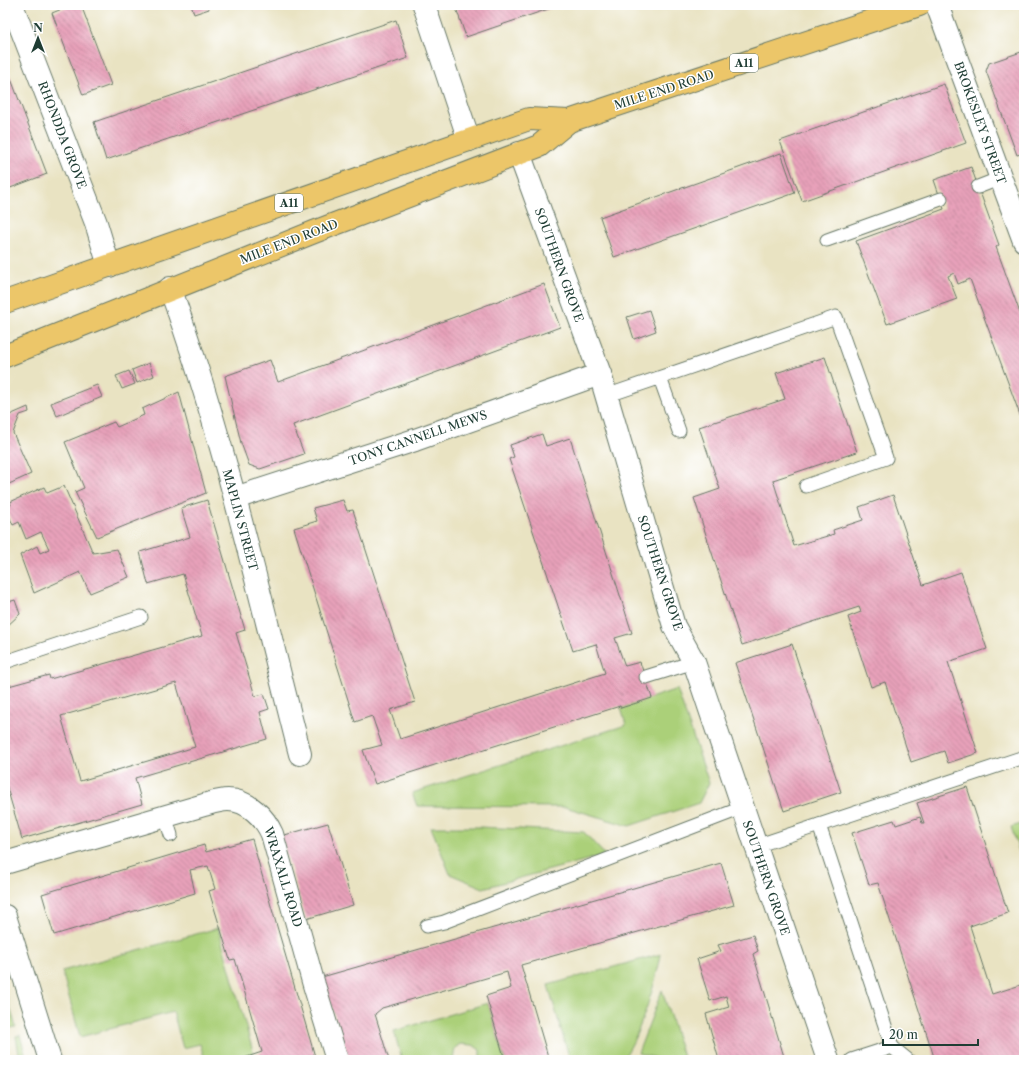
<svg xmlns="http://www.w3.org/2000/svg" width="1029" height="1065" viewBox="0 0 1029 1065" font-family="'Libre Caslon Text',serif">
  <defs>
    <pattern id="building-back-hatch" width="6" height="6" patternUnits="userSpaceOnUse"><rect width="6" height="6" fill="#e8a1ba"/><path d="M-1 5l2 2M0 0l6 6M5-1l2 2" fill="none" stroke="#bb8498"/></pattern>
  </defs>
  <rect width="100%" height="100%" fill="#fff"/>
  <filter id="ink" filterUnits="userSpaceOnUse"><feTurbulence type="fractalNoise" baseFrequency=".025" numOctaves="2"/><feDisplacementMap in="SourceGraphic" scale="8" xChannelSelector="R" yChannelSelector="G"/><feConvolveMatrix kernelMatrix="1 2 1 2 8 2 1 2 1" color-interpolation-filters="sRGB"/></filter>
  <filter id="wash" filterUnits="userSpaceOnUse"><feTurbulence type="fractalNoise" baseFrequency=".012" numOctaves="4" result="noise"/><feDisplacementMap in="SourceGraphic" scale="16" xChannelSelector="R" yChannelSelector="G"/><feGaussianBlur stdDeviation="0.9" result="paint"/><feColorMatrix in="noise" values="0 0 0 0 0 0 0 0 0 0 0 0 0 0 0 0 0 1.4 0 .05"/><feComposite in="paint" operator="in"/></filter>
  <g filter="url(#wash)">
    <rect width="100%" height="100%" fill="#e9e3c2"/>
    <g fill="#abd079" stroke="#658656">
      <path d="M 677,689 L 709,783 L 699,803 L 629,826 L 565,807 L 417,806 L 412,793 L 626,725 L 621,708 Z"/>
      <path d="M 1024,823 L 1024,866 L 1011,827 Z"/>
      <path d="M 431,827 L 479,827 L 584,832 L 605,855 L 483,888 L 450,874 Z"/>
      <path d="M 218,928 L 254,1055 L 236,1060 L 205,1060 L 200,1044 L 183,1048 L 173,1012 L 80,1037 L 62,971 Z"/>
      <path d="M 661,954 C 658,976 636,1048 621,1060 L 570,1060 L 548,985 Z"/>
      <path d="M 662,990 L 684,1060 L 662,1060 L 638,1053 Z"/>
      <path d="M 5,991 L 16,1027 L 5,1029 Z"/>
      <path d="M 488,1003 L 505,1060 L 480,1060 L 480,1050 L 473,1045 L 460,1044 L 455,1048 L 453,1060 L 402,1060 L 394,1031 Z"/>
      <path d="M 20,1035 L 27,1060 L 20,1060 L 16,1036 Z"/>
    </g>
    <g id="blocks">
      <g fill="url(#building-back-hatch)" fill-rule="evenodd">
        <path d="M 72,5 L 81,5 L 111,85 L 83,95 L 52,13 Z"/>
        <path d="M 191,5 L 208,5 L 209,9 L 194,14 Z"/>
        <path d="M 455,5 L 560,5 L 466,37 Z"/>
        <path d="M 396,20 L 408,58 L 106,160 L 94,122 Z"/>
        <path d="M 1024,51 L 1024,153 L 1017,155 L 986,71 L 989,63 Z"/>
        <path d="M 5,63 L 47,174 L 5,190 Z"/>
        <path d="M 944,84 L 966,143 L 802,201 L 780,141 Z"/>
        <path d="M 781,153 L 795,193 L 614,257 L 600,217 Z"/>
        <path d="M 971,167 L 999,245 L 996,247 L 1024,324 L 1024,426 L 970,279 L 958,284 L 954,273 L 948,276 L 957,299 L 887,324 L 856,241 L 944,209 L 934,180 Z"/>
        <path d="M 544,284 L 560,327 L 293,425 L 304,454 L 260,469 L 249,465 L 241,443 L 225,376 L 270,360 L 278,382 Z"/>
        <path d="M 649,310 L 656,331 L 634,339 L 627,317 Z"/>
        <path d="M 825,357 L 857,452 L 773,480 L 794,546 L 834,534 L 833,530 L 863,520 L 859,507 L 893,495 L 923,585 L 961,572 L 987,649 L 948,662 L 978,753 L 948,763 L 944,751 L 911,762 L 885,682 L 871,687 L 848,617 L 861,612 L 859,607 L 742,645 L 694,498 L 720,489 L 699,427 L 785,399 L 776,373 Z"/>
        <path d="M 149,363 L 154,376 L 137,383 L 132,370 Z"/>
        <path d="M 129,371 L 135,384 L 122,389 L 116,376 Z"/>
        <path d="M 97,385 L 102,397 L 57,416 L 51,403 Z"/>
        <path d="M 179,392 L 206,493 L 97,537 L 75,492 L 84,488 L 65,442 L 114,422 L 117,427 L 144,415 L 142,409 Z"/>
        <path d="M 28,407 L 29,412 L 20,415 L 13,433 L 31,474 L 9,484 L 5,475 L 5,417 Z"/>
        <path d="M 542,434 L 546,446 L 570,438 L 632,633 L 615,638 L 625,666 L 640,662 L 652,698 L 621,708 L 620,706 L 375,784 L 363,750 L 382,745 L 372,716 L 355,722 L 294,528 L 317,521 L 313,508 L 343,500 L 347,511 L 353,510 L 415,702 L 390,710 L 400,739 L 605,673 L 596,644 L 573,651 L 509,459 L 514,457 L 510,445 Z"/>
        <path d="M 64,486 L 93,553 L 117,549 L 129,577 L 90,593 L 80,572 L 34,593 L 20,555 L 37,546 L 40,553 L 49,549 L 41,532 L 26,539 L 19,522 L 13,525 L 5,507 L 11,505 L 10,502 L 44,487 L 47,493 Z"/>
        <path d="M 207,500 L 245,630 L 236,633 L 255,696 L 264,694 L 269,709 L 260,712 L 267,739 L 135,778 L 142,804 L 22,839 L 5,781 L 5,687 L 49,675 L 50,679 L 202,636 L 183,574 L 148,584 L 140,552 L 190,537 L 181,508 ZM 176,683 L 195,747 L 80,781 L 61,716 Z"/>
        <path d="M 15,600 L 20,614 L 5,628 L 5,603 Z"/>
        <path d="M 792,644 L 841,792 L 784,811 L 735,663 Z"/>
        <path d="M 967,787 L 1008,913 L 970,926 L 992,994 L 1024,984 L 1024,1060 L 935,1060 L 878,883 L 869,885 L 852,833 L 894,820 L 896,825 L 920,817 L 922,823 L 924,823 L 917,803 Z"/>
        <path d="M 328,823 L 353,905 L 306,919 L 281,836 Z"/>
        <path d="M 252,839 L 262,875 L 316,1060 L 238,1060 L 262,1052 L 235,959 L 230,960 L 209,891 L 215,889 L 208,866 L 190,870 L 195,893 L 54,935 L 42,894 L 204,845 L 206,852 Z"/>
        <path d="M 721,863 L 734,905 L 521,965 L 549,1060 L 505,1060 L 486,996 L 511,988 L 507,972 L 382,1008 L 375,1014 L 389,1060 L 349,1060 L 322,977 Z"/>
        <path d="M 753,935 L 758,951 L 753,954 L 785,1060 L 719,1060 L 706,1014 L 729,1007 L 726,996 L 710,1001 L 697,959 L 721,951 L 718,945 Z"/>
      </g>
    </g>
  </g>
  <g filter="url(#ink)">
    <use href="#blocks" fill-opacity="0" stroke="#676" stroke-width="1"/>
    <g fill="none" stroke-linecap="round" stroke-linejoin="round">
      <g stroke="#676" stroke-width="15">
        <g id="lane">
          <path d="M 978,187 L 1001,178"/>
          <path d="M 827,240 L 941,199"/>
          <path d="M 660,378 L 679,431"/>
          <path d="M 606,396 L 836,317 L 886,458 L 806,486"/>
          <path d="M 5,662 L 141,617"/>
          <path d="M 646,677 L 694,662"/>
          <path d="M 165,816 L 171,835"/>
          <path d="M 819,825 L 892,1047 L 852,1060"/>
          <path d="M 756,846 L 1024,757"/>
          <path d="M 427,926 L 444,922 L 742,808"/>
          <path d="M 892,1047 L 908,1060"/>
        </g>
      </g>
      <g stroke="#676" stroke-width="24">
        <g id="street">
          <path d="M 12,5 L 96,223 L 109,266"/>
          <path d="M 424,5 L 469,140"/>
          <path d="M 937,5 L 1024,241"/>
          <path d="M 519,153 L 600,374 L 674,626 L 694,662 L 828,1060"/>
          <path d="M 170,288 C 225,440 260,598 300,754"/>
          <path d="M 235,498 L 415,440 L 600,374"/>
          <path d="M 5,863 L 204,805 C 211,803 220,800 228,800 C 248,800 265,818 272,834 L 314,985 L 337,1060"/>
          <path d="M 5,916 L 50,1060"/>
        </g>
      </g>
      <g stroke="#676" stroke-width="24">
        <g id="highway">
          <path d="M 5,302 L 529,119 L 569,121"/>
          <path d="M 5,356 L 314,232 L 539,146 L 569,121 L 919,5"/>
        </g>
      </g>
      <use href="#lane" stroke="#fff" stroke-width="13"/>
      <use href="#street" stroke="#fff" stroke-width="22"/>
      <use href="#highway" stroke="#ecc669" stroke-width="22"/>
    </g>
  </g>
  <g text-anchor="middle" stroke-width="3" stroke-linejoin="round" paint-order="stroke">
    <g fill="#fff" stroke="#627771" stroke-width="1">
      <rect x="730" y="54" width="28" height="18" rx="3"/>
      <rect x="275" y="194" width="28" height="18" rx="3"/>
    </g>
    <g font-size="11" font-weight="bold" fill="#1f3d34">
      <text x="744" y="67">A11</text>
      <text x="289" y="207">A11</text>
    </g>
    <g font-size="12" fill="#1f3d34" stroke="#fff">
      <text transform="translate(664 90) rotate(-18)" y="4">MILE END ROAD</text>
      <text transform="translate(980 123) rotate(70)" y="4">BROKESLEY STREET</text>
      <text transform="translate(62 135) rotate(69)" y="4">RHONDDA GROVE</text>
      <text transform="translate(289 242) rotate(-21)" y="4">MILE END ROAD</text>
      <text transform="translate(559 265) rotate(70)" y="4">SOUTHERN GROVE</text>
      <text transform="translate(418 438) rotate(-19)" y="4">TONY CANNELL MEWS</text>
      <text transform="translate(240 520) rotate(75)" y="4">MAPLIN STREET</text>
      <text transform="translate(660 573) rotate(72)" y="4">SOUTHERN GROVE</text>
      <text transform="translate(283 877) rotate(73)" y="4">WRAXALL ROAD</text>
      <text transform="translate(766 878) rotate(71)" y="4">SOUTHERN GROVE</text>
    </g>
  </g>
  <rect width="1029" height="1065" fill="none" stroke="#fff" stroke-width="20"/>
  <g transform="translate(38 38)" stroke="#ffffff" stroke-width="3" paint-order="stroke">
  <path d="M0-3L7 15L0 10L-7 15Z" fill="#1f3d34"/>
  <text y="-6" font-size="11" font-weight="bold" text-anchor="middle" fill="#1f3d34">N</text>
  </g>
  <path d="M883 1039v6h95v-6" fill="none" stroke="#1f3d34" stroke-width="2"/>
  <text x="889" y="1039" font-size="12" fill="#1f3d34" stroke="#ffffff" stroke-width="3" paint-order="stroke">20 m</text>
</svg>
